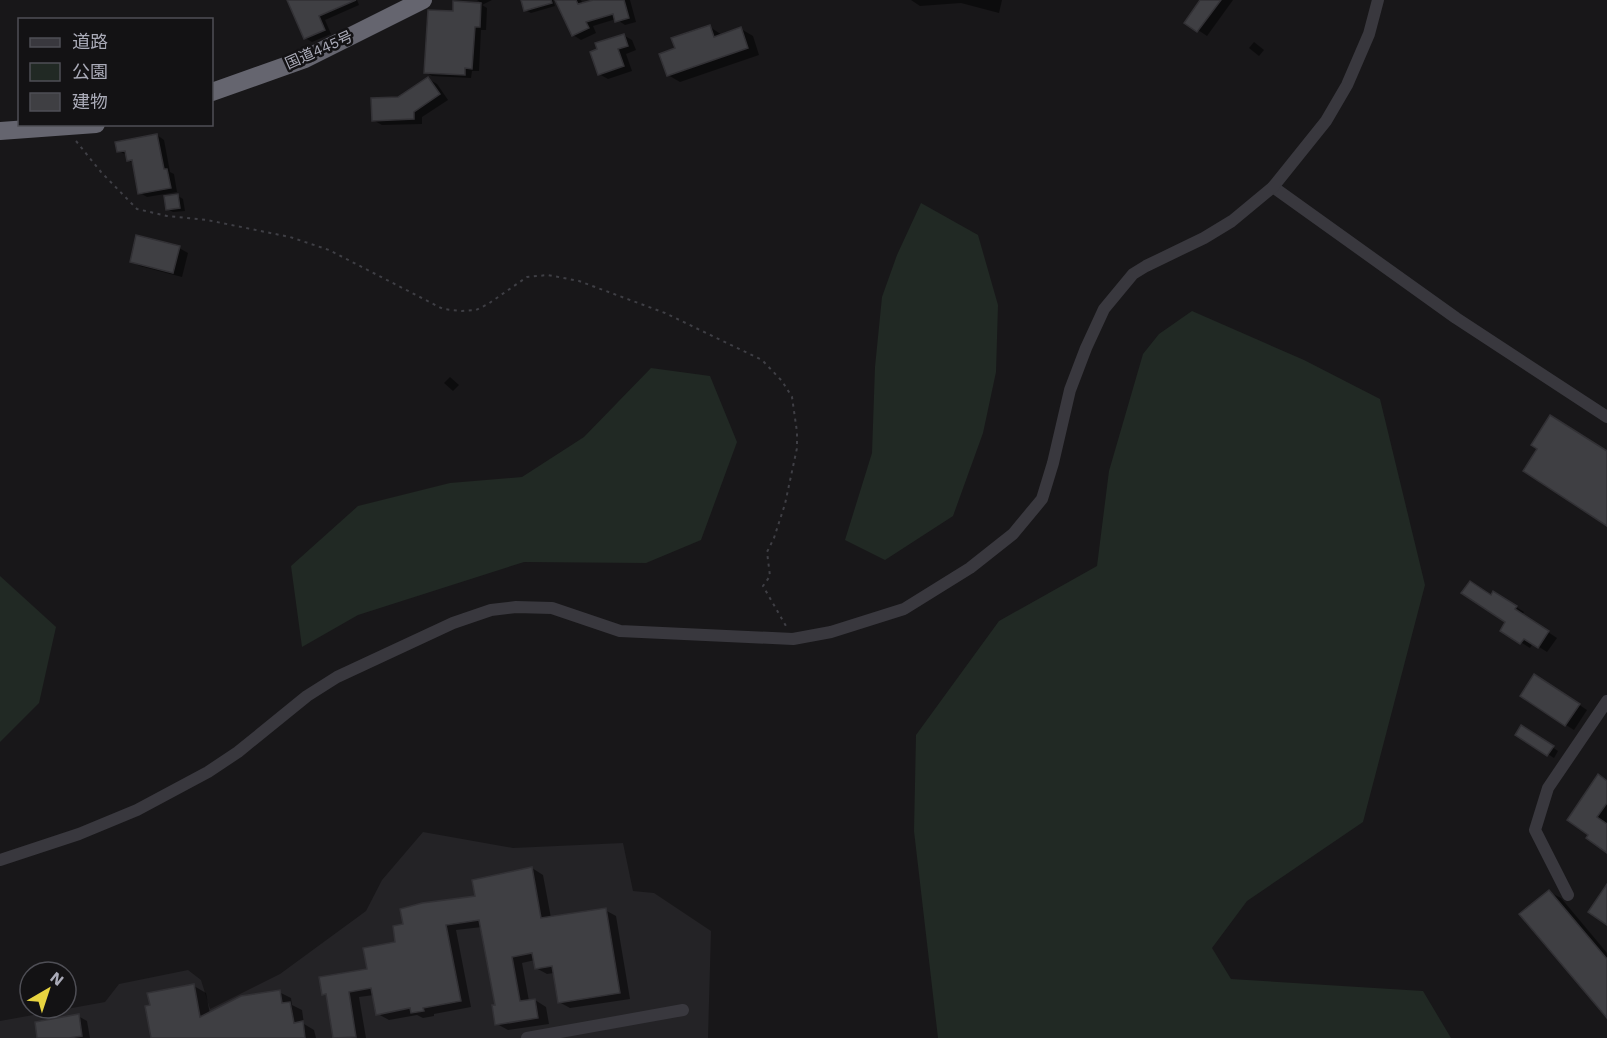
<svg xmlns="http://www.w3.org/2000/svg" width="1607" height="1038" viewBox="0 0 1607 1038" font-family="'Work Sans','Noto Sans JP',sans-serif">
  <rect width="100%" height="100%" fill="#181719"/>
  <path fill="#242326" d="M 423,832 L 513,848 L 623,843 L 633,891 L 654,893 L 711,931 L 708,1038 L 0,1038 L 0,1021 L 105,1002 L 119,984 L 188,970 L 201,980 L 210,1009 L 280,974 L 366,911 L 382,880 Z"/>
  <g fill="#212924">
    <path d="M 921,203 L 978,235 L 998,305 L 996,372 L 983,433 L 953,516 L 885,560 L 845,540 L 872,453 L 875,367 L 882,297 L 897,255 Z"/>
    <path d="M 1192,311 L 1304,360 L 1380,399 L 1425,585 L 1363,822 L 1247,901 L 1212,948 L 1231,979 L 1423,991 L 1451,1038 L 938,1038 L 914,831 L 916,735 L 999,621 L 1097,566 L 1109,471 L 1143,354 L 1159,334 Z"/>
    <path d="M 651,368 L 710,376 L 737,442 L 701,540 L 646,563 L 524,562 L 358,615 L 302,647 L 291,566 L 358,506 L 450,483 L 522,477 L 584,437 Z"/>
    <path d="M 0,576 L 56,627 L 39,703 L 0,742 Z"/>
  </g>
  <g fill="#0007">
    <path d="M 288,0 L 357,0 L 359,5 L 325,20 L 331,34 L 312,42 L 305,38 Z"/>
    <path d="M 477,0 L 492,0 L 482,5 L 487,8 L 486,30 L 481,30 L 479,71 L 472,71 L 471,78 L 432,76 L 425,72 L 455,12 L 455,3 L 483,4 Z"/>
    <path d="M 522,0 L 553,0 L 555,6 L 531,13 L 525,10 Z"/>
    <path d="M 557,0 L 581,0 L 583,4 L 599,0 L 630,0 L 636,22 L 625,25 L 616,19 L 593,26 L 596,33 L 581,40 L 573,35 Z"/>
    <path d="M 911,0 L 1002,0 L 999,13 L 961,3 L 920,6 Z"/>
    <path d="M 1202,0 L 1233,0 L 1207,36 L 1186,22 Z"/>
    <path d="M 710,27 L 722,35 L 741,29 L 753,36 L 759,55 L 680,82 L 668,75 L 677,49 Z"/>
    <path d="M 623,35 L 632,40 L 636,50 L 626,54 L 632,71 L 608,79 L 599,74 Z"/>
    <path d="M 1254,42 L 1264,50 L 1259,56 L 1249,48 Z"/>
    <path d="M 428,79 L 437,84 L 448,100 L 422,117 L 422,124 L 382,125 L 373,120 L 399,98 Z"/>
    <path d="M 157,135 L 164,140 L 170,172 L 174,174 L 177,192 L 147,197 L 140,193 L 134,164 L 128,160 L 127,155 L 118,151 Z"/>
    <path d="M 178,196 L 183,199 L 185,211 L 173,212 L 167,209 Z"/>
    <path d="M 179,248 L 188,253 L 182,277 L 140,266 L 131,261 Z"/>
    <path d="M 450,377 L 459,385 L 453,391 L 444,383 Z"/>
    <path d="M 1502,598 L 1524,612 L 1522,615 L 1557,638 L 1547,652 L 1533,643 L 1530,648 L 1502,630 L 1507,622 Z"/>
    <path d="M 1543,681 L 1587,710 L 1574,730 L 1566,725 Z"/>
    <path d="M 1527,730 L 1558,751 L 1554,758 L 1517,734 Z"/>
    <path d="M 1607,781 L 1607,851 L 1588,838 Z"/>
    <path d="M 532,868 L 543,875 L 551,918 L 605,910 L 616,916 L 630,999 L 570,1008 L 559,1002 L 554,973 L 547,974 L 536,968 L 535,960 L 522,963 L 529,1001 L 535,1000 L 546,1007 L 549,1024 L 508,1030 L 497,1024 L 497,1006 L 482,927 L 456,930 L 471,1007 L 434,1014 L 434,1016 L 423,1018 L 417,1015 L 389,1020 L 378,1014 L 374,995 L 359,997 L 366,1038 L 335,1038 L 328,996 L 324,994 L 369,971 L 397,943 L 405,925 L 477,897 Z"/>
    <path d="M 1549,892 L 1561,898 L 1607,953 L 1607,1016 Z"/>
    <path d="M 194,986 L 206,993 L 210,1014 L 279,992 L 291,998 L 292,1005 L 302,1010 L 304,1024 L 314,1030 L 316,1038 L 153,1038 Z"/>
    <path d="M 78,1016 L 87,1021 L 90,1038 L 39,1038 Z"/>
  </g>
  <g fill="#3f3f43" stroke="#323135" stroke-width="1.5">
    <path d="M 287,0 L 356,0 L 319,16 L 325,30 L 304,39 Z"/>
    <path d="M 521,0 L 551,0 L 552,3 L 524,11 Z"/>
    <path d="M 555,0 L 576,0 L 578,4 L 593,0 L 624,0 L 629,18 L 615,22 L 613,14 L 586,22 L 589,28 L 572,36 Z"/>
    <path d="M 1200,0 L 1221,0 L 1197,32 L 1184,23 Z"/>
    <path d="M 453,1 L 481,3 L 480,27 L 475,27 L 472,69 L 465,68 L 465,75 L 424,73 L 428,10 L 453,11 Z"/>
    <path d="M 710,25 L 714,37 L 741,27 L 748,48 L 667,76 L 659,54 L 675,48 L 671,38 Z"/>
    <path d="M 624,34 L 628,46 L 618,49 L 624,66 L 598,75 L 590,52 L 597,49 L 595,43 Z"/>
    <path d="M 428,77 L 440,94 L 414,112 L 414,119 L 372,121 L 371,98 L 398,97 Z"/>
    <path d="M 157,134 L 164,169 L 167,169 L 171,188 L 138,194 L 132,160 L 127,161 L 125,151 L 117,152 L 115,142 Z"/>
    <path d="M 178,194 L 180,208 L 166,210 L 164,196 Z"/>
    <path d="M 136,235 L 180,246 L 173,273 L 130,262 Z"/>
    <path d="M 1550,415 L 1607,451 L 1607,526 L 1523,471 L 1537,449 L 1531,445 Z"/>
    <path d="M 1470,581 L 1491,595 L 1493,591 L 1517,606 L 1515,609 L 1549,631 L 1538,648 L 1524,639 L 1520,644 L 1500,631 L 1505,622 L 1461,593 Z"/>
    <path d="M 1534,674 L 1580,704 L 1565,726 L 1520,696 Z"/>
    <path d="M 1521,725 L 1554,746 L 1547,756 L 1515,735 Z"/>
    <path d="M 1598,774 L 1607,781 L 1607,803 L 1597,817 L 1607,824 L 1607,853 L 1586,838 L 1588,835 L 1567,820 Z"/>
    <path d="M 532,867 L 541,918 L 606,908 L 620,993 L 558,1003 L 552,966 L 535,969 L 532,953 L 512,957 L 520,1001 L 535,999 L 538,1018 L 495,1025 L 492,1005 L 495,1005 L 479,920 L 446,925 L 461,1001 L 423,1008 L 424,1011 L 411,1013 L 410,1008 L 376,1015 L 371,988 L 349,992 L 356,1037 L 333,1038 L 326,994 L 322,995 L 319,977 L 367,969 L 363,948 L 395,942 L 393,926 L 403,924 L 400,909 L 422,903 L 475,896 L 472,880 Z"/>
    <path d="M 1607,884 L 1607,925 L 1588,912 Z"/>
    <path d="M 1549,890 L 1607,959 L 1607,1018 L 1519,914 Z"/>
    <path d="M 194,984 L 200,1017 L 241,996 L 280,990 L 282,1003 L 290,1002 L 294,1023 L 303,1021 L 305,1038 L 151,1038 L 145,1006 L 150,1005 L 147,993 Z"/>
    <path d="M 79,1014 L 82,1036 L 69,1038 L 37,1038 L 35,1022 Z"/>
  </g>
  <g fill="none" stroke-linecap="round" stroke-linejoin="round">
    <path stroke="#3f3f45" stroke-width="2" stroke-dasharray="3 4.5" stroke-linecap="butt" d="M 76,141 L 101,172 L 137,209 L 167,216 L 207,220 L 290,237 L 329,250 L 443,309 L 462,311 L 476,310 L 488,304 L 527,277 L 548,275 L 579,281 L 665,313 L 762,360 L 782,381 L 792,397 L 797,432 L 797,448 L 785,504 L 774,538 L 767,552 L 770,576 L 763,586 L 786,626"/>
    <g stroke="#39383e" stroke-width="12">
      <path d="M 1273,187 L 1456,318 L 1607,417"/>
      <path d="M 0,860 L 79,834 L 137,810 L 208,772 L 238,752 L 307,696 L 337,677 L 453,623 L 491,610 L 516,607 L 552,608 L 620,631 L 793,639 L 831,632 L 904,609 L 970,568 L 1013,534 L 1042,499 L 1053,463 L 1070,390 L 1086,348 L 1104,309 L 1133,274 L 1146,266 L 1204,238 L 1232,221 L 1273,187 L 1326,121 L 1347,85 L 1369,34 L 1378,0"/>
      <path d="M 1568,895 L 1535,830 L 1548,788 L 1607,701"/>
      <path d="M 527,1038 L 683,1010"/>
    </g>
    <g stroke="#65656f" stroke-width="18">
      <path d="M 212,92 L 305,59 L 423,0"/>
      <path d="M 0,131 L 96,124"/>
    </g>
  </g>
  <g text-anchor="middle" stroke-width="5" stroke-linejoin="round" paint-order="stroke">
    <g font-size="15" fill="#aaabb8" stroke="#131214">
      <text transform="translate(319 50) rotate(-24)" y="5">国道445号</text>
    </g>
  </g>
  <rect x="18" y="18" width="195" height="108" fill="#131214" stroke="#4f4f56" stroke-width="1.5"/>
  <rect x="30" y="38" width="30" height="9" fill="#39383e" stroke="#4f4f56" stroke-width="1.5"/>
  <text x="72" y="48" font-size="18" fill="#aaabb8">道路</text>
  <rect x="30" y="63" width="30" height="18" fill="#212924" stroke="#4f4f56" stroke-width="1.5"/>
  <text x="72" y="78" font-size="18" fill="#aaabb8">公園</text>
  <rect x="30" y="93" width="30" height="18" fill="#3f3f43" stroke="#4f4f56" stroke-width="1.5"/>
  <text x="72" y="108" font-size="18" fill="#aaabb8">建物</text>
  <g transform="translate(48 990) rotate(39)"><circle r="28" fill="#131214" stroke="#4f4f56" stroke-width="1.5"/>
  <path d="M0-4.5L10 22L0 15L-10 22Z" fill="#e8d440"/>
  <text y="-9" font-size="16" font-weight="bold" text-anchor="middle" fill="#aaabb8">N</text>
  </g>
</svg>
